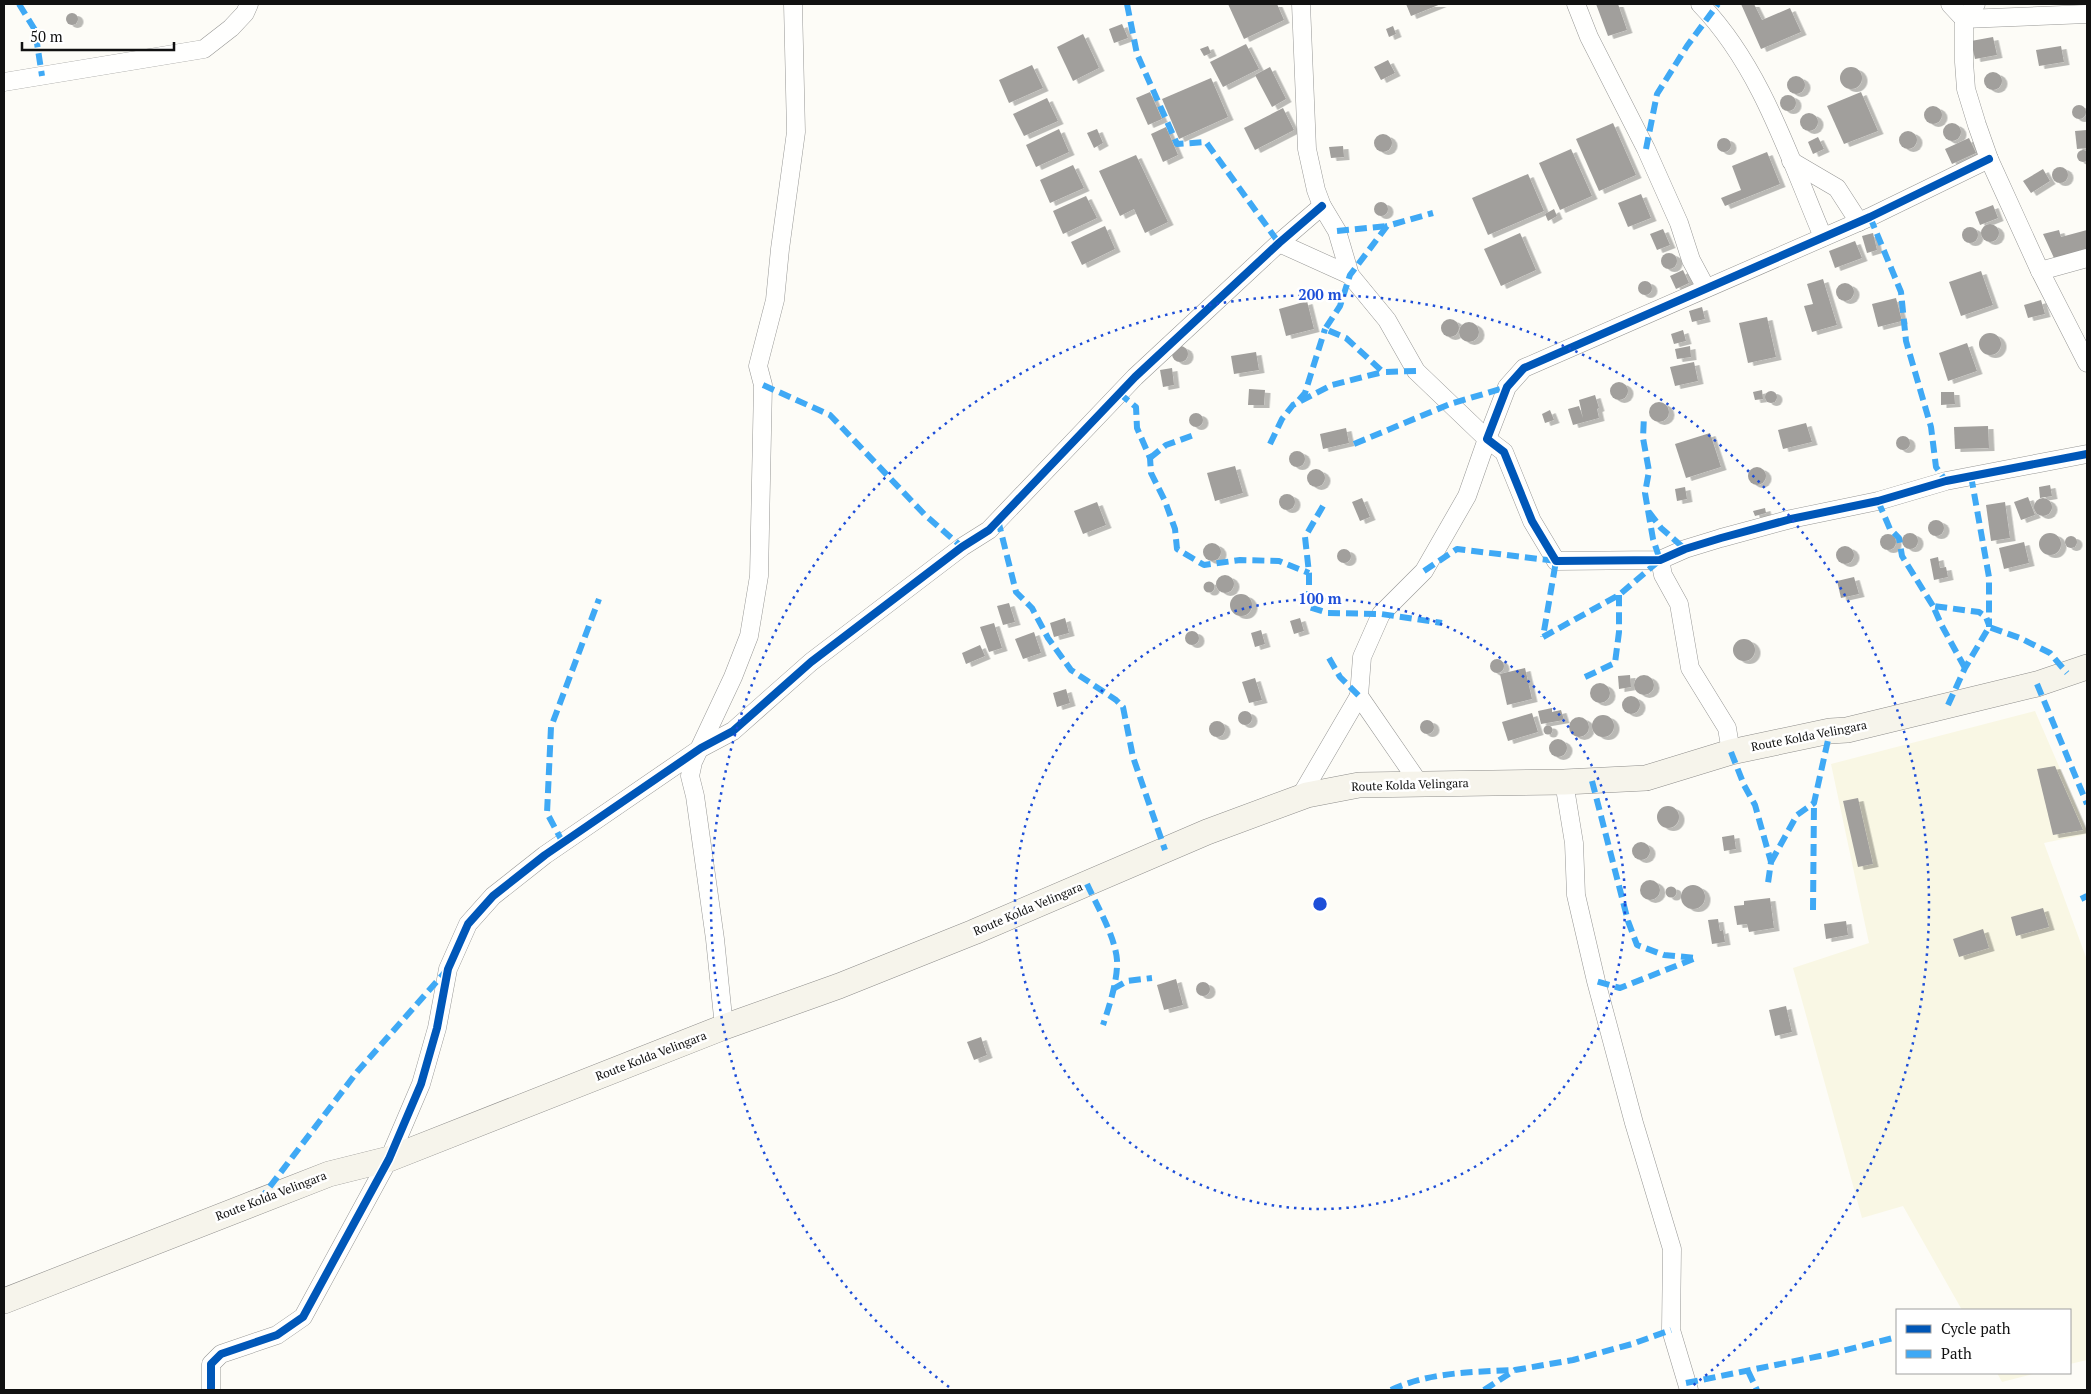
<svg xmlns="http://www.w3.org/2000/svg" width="2091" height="1394" viewBox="0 0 2091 1394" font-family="'PT Serif',serif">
  <defs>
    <filter id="shadow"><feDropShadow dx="5.5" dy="3" stdDeviation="0" flood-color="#0004"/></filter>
  </defs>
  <rect width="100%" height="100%" fill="#fdfcf7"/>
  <g fill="#f9f7e4">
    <path d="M 2035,711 L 2087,831 L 2087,834 L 2044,843 L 2087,960 L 2087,1360 L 2070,1364 L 2070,1310 L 1962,1310 L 1903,1206 L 1862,1218 L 1793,968 L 1869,943 L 1831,764 Z"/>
    <path d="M 1997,1373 L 2037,1373 L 2002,1382 Z"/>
  </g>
  <g fill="#a19f9c" filter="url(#shadow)">
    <path d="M 1228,4 L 1277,4 L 1284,20 L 1244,39 Z"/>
    <path d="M 1406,4 L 1441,4 L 1411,16 Z"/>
    <path d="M 1596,4 L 1618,4 L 1627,30 L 1608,36 Z"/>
    <path d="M 1741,4 L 1754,4 L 1762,20 L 1790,8 L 1801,32 L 1761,49 Z"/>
    <circle cx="72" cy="19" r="6"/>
    <path d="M 1122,24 L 1128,38 L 1114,43 L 1109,29 Z"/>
    <path d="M 1393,26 L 1396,34 L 1389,37 L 1386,29 Z"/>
    <path d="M 1083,34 L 1099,68 L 1073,81 L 1057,47 Z"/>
    <path d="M 1993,37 L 1997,55 L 1975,59 L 1971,41 Z"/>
    <path d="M 1246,44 L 1259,69 L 1223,87 L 1210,62 Z"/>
    <path d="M 1208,46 L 1211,53 L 1204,56 L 1200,49 Z"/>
    <path d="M 2061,46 L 2064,62 L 2039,66 L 2036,50 Z"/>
    <path d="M 1388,60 L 1395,73 L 1381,80 L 1374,67 Z"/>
    <path d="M 1032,65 L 1043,88 L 1009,103 L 999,80 Z"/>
    <path d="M 1270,67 L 1286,99 L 1272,107 L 1255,75 Z"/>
    <circle cx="1851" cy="78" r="11"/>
    <circle cx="1993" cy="81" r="9"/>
    <circle cx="1796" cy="85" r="9"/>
    <path d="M 1211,78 L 1228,117 L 1179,139 L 1162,99 Z"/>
    <path d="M 1150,92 L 1162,119 L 1148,125 L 1136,98 Z"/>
    <path d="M 1861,92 L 1878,131 L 1844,144 L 1827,106 Z"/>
    <circle cx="1788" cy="103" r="8"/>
    <path d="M 1047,98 L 1058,121 L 1024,136 L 1013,114 Z"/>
    <circle cx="2079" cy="112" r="7"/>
    <circle cx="1933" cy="115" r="9"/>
    <path d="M 1283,108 L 1294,130 L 1255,150 L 1244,128 Z"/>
    <circle cx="1809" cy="122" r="9"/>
    <path d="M 1613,123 L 1636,175 L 1599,191 L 1576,139 Z"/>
    <circle cx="1952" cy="132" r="9"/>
    <path d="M 1166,127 L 1178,155 L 1163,162 L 1151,134 Z"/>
    <path d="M 1059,129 L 1069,152 L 1036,167 L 1026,145 Z"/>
    <path d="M 1097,129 L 1103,143 L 1094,148 L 1087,133 Z"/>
    <path d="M 2087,130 L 2087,148 L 2077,149 L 2075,131 Z"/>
    <circle cx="1908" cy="140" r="9"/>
    <circle cx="1383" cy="143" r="9"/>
    <path d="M 1818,137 L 1824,149 L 1813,154 L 1808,142 Z"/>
    <circle cx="1724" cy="145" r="7"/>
    <path d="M 1969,138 L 1976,153 L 1952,164 L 1945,149 Z"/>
    <path d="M 1343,146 L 1344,157 L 1331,158 L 1329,147 Z"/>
    <path d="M 1571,149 L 1592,196 L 1560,210 L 1539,163 Z"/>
    <circle cx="2083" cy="156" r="6"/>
    <path d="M 1767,152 L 1780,184 L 1725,206 L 1721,198 L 1741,190 L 1732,166 Z"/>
    <path d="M 1136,155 L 1168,222 L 1145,233 L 1134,209 L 1120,216 L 1099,171 Z"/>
    <path d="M 1073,165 L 1084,188 L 1050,203 L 1040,180 Z"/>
    <circle cx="2060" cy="175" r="8"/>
    <path d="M 2043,169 L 2050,181 L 2031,193 L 2023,181 Z"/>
    <path d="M 1528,174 L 1544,211 L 1488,235 L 1472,198 Z"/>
    <path d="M 1641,194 L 1651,218 L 1628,227 L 1618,203 Z"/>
    <path d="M 1086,196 L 1097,218 L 1063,234 L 1053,211 Z"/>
    <circle cx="1381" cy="209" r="7"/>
    <path d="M 1993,205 L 1998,218 L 1980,225 L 1975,212 Z"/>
    <path d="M 1554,209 L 1557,216 L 1548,221 L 1545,214 Z"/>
    <circle cx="1990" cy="233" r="9"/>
    <path d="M 1105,226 L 1115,249 L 1082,265 L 1071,242 Z"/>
    <circle cx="1970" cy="235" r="8"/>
    <path d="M 1663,229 L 1670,245 L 1657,250 L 1650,234 Z"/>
    <path d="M 2059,230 L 2061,237 L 2087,230 L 2087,250 L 2054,258 L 2043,234 Z"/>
    <path d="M 1520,233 L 1536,270 L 1501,286 L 1484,249 Z"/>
    <path d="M 1873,233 L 1877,250 L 1867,253 L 1862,236 Z"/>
    <path d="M 1855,241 L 1862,258 L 1835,268 L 1829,251 Z"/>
    <circle cx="1669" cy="261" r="8"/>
    <path d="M 1683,270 L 1689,283 L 1676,289 L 1670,276 Z"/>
    <path d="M 1981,271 L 1993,305 L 1961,316 L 1949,282 Z"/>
    <path d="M 1823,279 L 1837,325 L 1812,332 L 1804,306 L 1813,304 L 1807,284 Z"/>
    <circle cx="1645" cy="288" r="7"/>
    <circle cx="1845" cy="292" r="9"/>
    <path d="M 1896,298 L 1902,321 L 1878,327 L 1872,304 Z"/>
    <path d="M 2041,300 L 2045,314 L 2028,318 L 2024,305 Z"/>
    <path d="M 1307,301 L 1314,329 L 1286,336 L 1279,309 Z"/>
    <path d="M 1702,307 L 1705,319 L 1692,322 L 1689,311 Z"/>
    <path d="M 1767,317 L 1776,357 L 1748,363 L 1739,323 Z"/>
    <circle cx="1450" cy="328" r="9"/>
    <circle cx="1469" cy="332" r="10"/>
    <path d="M 1683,330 L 1686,341 L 1674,344 L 1671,334 Z"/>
    <circle cx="1990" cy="344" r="11"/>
    <path d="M 1967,343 L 1977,371 L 1948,381 L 1939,353 Z"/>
    <path d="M 1690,346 L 1691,357 L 1677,359 L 1675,349 Z"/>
    <circle cx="1180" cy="354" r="8"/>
    <path d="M 1256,352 L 1259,370 L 1234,374 L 1231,356 Z"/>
    <path d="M 1694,362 L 1698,381 L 1675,386 L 1670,367 Z"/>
    <path d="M 1172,368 L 1174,385 L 1163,387 L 1160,370 Z"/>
    <circle cx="1619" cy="391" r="9"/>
    <path d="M 1249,389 L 1265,390 L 1264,405 L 1248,405 Z"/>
    <path d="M 1762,390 L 1763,399 L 1755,400 L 1753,392 Z"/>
    <circle cx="1771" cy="397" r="6"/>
    <path d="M 1941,392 L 1954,392 L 1955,404 L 1941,405 Z"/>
    <path d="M 1595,395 L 1599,408 L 1597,409 L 1599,418 L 1573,425 L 1568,409 L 1579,406 L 1583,418 L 1579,400 Z"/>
    <circle cx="1659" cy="412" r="10"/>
    <path d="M 1550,410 L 1554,420 L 1545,423 L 1542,414 Z"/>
    <circle cx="1196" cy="420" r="7"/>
    <path d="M 1806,423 L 1812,442 L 1783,449 L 1778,430 Z"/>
    <path d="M 1988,426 L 1989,448 L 1955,449 L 1954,427 Z"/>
    <path d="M 1346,428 L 1349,443 L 1323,449 L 1320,434 Z"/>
    <path d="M 1710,433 L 1721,467 L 1686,478 L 1675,444 Z"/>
    <circle cx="1903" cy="443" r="7"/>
    <circle cx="1297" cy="459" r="8"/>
    <path d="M 1235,466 L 1243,493 L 1215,501 L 1207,473 Z"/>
    <circle cx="1757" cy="476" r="9"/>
    <circle cx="1316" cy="478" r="9"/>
    <path d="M 2050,485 L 2052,496 L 2040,498 L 2039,487 Z"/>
    <path d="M 1685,487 L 1687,499 L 1677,501 L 1675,489 Z"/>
    <circle cx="1287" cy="502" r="8"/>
    <path d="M 2028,497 L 2035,515 L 2021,520 L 2014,502 Z"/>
    <path d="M 1362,498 L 1370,517 L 1360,521 L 1352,502 Z"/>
    <circle cx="2043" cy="507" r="9"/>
    <path d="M 1097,502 L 1106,525 L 1083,534 L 1074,511 Z"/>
    <path d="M 2005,502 L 2010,538 L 1991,541 L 1986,505 Z"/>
    <path d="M 1765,508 L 1766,513 L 1755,516 L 1753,511 Z"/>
    <circle cx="1936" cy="528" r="8"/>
    <circle cx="1910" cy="541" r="8"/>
    <circle cx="2050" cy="544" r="11"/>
    <circle cx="1888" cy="542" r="8"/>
    <circle cx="2071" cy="542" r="6"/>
    <path d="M 2024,542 L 2029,563 L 2004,569 L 1999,548 Z"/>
    <circle cx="1212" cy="552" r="9"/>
    <circle cx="1845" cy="555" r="9"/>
    <circle cx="1344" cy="556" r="7"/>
    <path d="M 1938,557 L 1940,568 L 1946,567 L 1948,577 L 1934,580 L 1930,559 Z"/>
    <circle cx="1225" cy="584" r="9"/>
    <path d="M 1854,577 L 1859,594 L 1841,598 L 1837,581 Z"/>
    <circle cx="1209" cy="587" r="5.5"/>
    <circle cx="1241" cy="605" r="11"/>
    <path d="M 1009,603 L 1015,622 L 1003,625 L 997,606 Z"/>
    <path d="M 1065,618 L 1069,633 L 1054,637 L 1050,623 Z"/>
    <path d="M 1300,618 L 1304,631 L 1294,634 L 1290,621 Z"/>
    <path d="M 994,623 L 1002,648 L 989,652 L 980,627 Z"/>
    <path d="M 1261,630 L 1265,644 L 1255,647 L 1251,633 Z"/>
    <circle cx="1192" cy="638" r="7"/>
    <path d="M 1034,632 L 1041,653 L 1023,659 L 1015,639 Z"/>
    <circle cx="1744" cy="650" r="11"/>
    <path d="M 980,645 L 985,656 L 966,664 L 962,653 Z"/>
    <circle cx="1497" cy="666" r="7"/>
    <path d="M 1525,668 L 1532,699 L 1507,705 L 1500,674 Z"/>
    <circle cx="1644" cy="685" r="10"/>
    <path d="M 1630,675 L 1631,687 L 1619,689 L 1618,676 Z"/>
    <path d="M 1255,678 L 1262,700 L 1249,703 L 1242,682 Z"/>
    <circle cx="1600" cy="693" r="10"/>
    <path d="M 1066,689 L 1070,703 L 1057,707 L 1053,693 Z"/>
    <circle cx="1631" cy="705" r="9"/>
    <path d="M 1552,708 L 1552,712 L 1561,710 L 1564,720 L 1541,724 L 1538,711 Z"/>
    <circle cx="1245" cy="718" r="7"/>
    <path d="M 1532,713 L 1538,732 L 1508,741 L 1502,722 Z"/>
    <circle cx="1603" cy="726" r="11"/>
    <circle cx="1579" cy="727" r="10"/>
    <circle cx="1427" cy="727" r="7"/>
    <circle cx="1217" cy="729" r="8"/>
    <circle cx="1548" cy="730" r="4.5"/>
    <circle cx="1558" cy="748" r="9"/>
    <path d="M 2055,766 L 2083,830 L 2053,835 L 2037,769 Z"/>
    <path d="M 1858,798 L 1873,864 L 1858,867 L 1843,801 Z"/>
    <circle cx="1668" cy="817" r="11"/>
    <path d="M 1734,835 L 1736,849 L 1724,851 L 1722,837 Z"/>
    <circle cx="1641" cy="851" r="9"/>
    <circle cx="1650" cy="890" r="10"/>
    <circle cx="1693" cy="897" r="12"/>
    <circle cx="1671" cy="892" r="5.5"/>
    <path d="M 1770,898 L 1774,928 L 1749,932 L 1747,924 L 1737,925 L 1734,906 L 1744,905 L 1744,901 Z"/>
    <path d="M 2043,908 L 2049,927 L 2016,936 L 2011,917 Z"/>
    <path d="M 1718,919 L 1720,931 L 1723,930 L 1725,942 L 1712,944 L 1708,920 Z"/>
    <path d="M 1846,921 L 1848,935 L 1826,939 L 1824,924 Z"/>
    <path d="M 1983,929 L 1989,948 L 1959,957 L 1953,939 Z"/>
    <path d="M 1176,979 L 1183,1005 L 1164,1010 L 1157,985 Z"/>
    <circle cx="1203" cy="989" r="7"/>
    <path d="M 1786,1006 L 1792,1032 L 1775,1036 L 1769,1010 Z"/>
    <path d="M 981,1037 L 987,1055 L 974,1060 L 967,1042 Z"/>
  </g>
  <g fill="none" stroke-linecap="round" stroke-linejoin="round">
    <g stroke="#979795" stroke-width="19">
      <g id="minor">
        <path d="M 1301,4 L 1307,149 L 1316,190 L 1322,206 L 1337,231 L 1350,275 L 1387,320 L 1416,371 L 1487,439 L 1467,496 L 1424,571 L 1381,614 L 1362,657 L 1359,696 L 1419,783"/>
        <path d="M 1576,4 L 1589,37 L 1646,149 L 1679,223 L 1691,260 L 1706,288"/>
        <path d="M 1700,4 C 1761,67 1789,157 1823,237"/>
        <path d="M 1950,4 L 1964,19 L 2087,14"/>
        <path d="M 1976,4 L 1964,19 L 1964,62 L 1966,89 L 1977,125 L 1989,159 L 2040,271 L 2087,363"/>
        <path d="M 4,82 L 204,49 L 231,28 L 245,13 L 249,4"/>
        <path d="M 1989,159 L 1870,217 L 1524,368 L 1507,387 L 1487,439 L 1504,452 L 1532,521 L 1556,561 L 1660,560 L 1685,549 L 1721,538 L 1791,519 L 1878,501 L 1946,481 L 2087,454"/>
        <path d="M 1791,161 L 1837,188 L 1859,222"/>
        <path d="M 1279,243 L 1350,275"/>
        <path d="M 2040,271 L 2087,258"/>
        <path d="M 1660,560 L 1663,575 L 1679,604 L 1690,668 L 1727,728 L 1731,752"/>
        <path d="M 1564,782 L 1574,843 L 1576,895 L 1596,981 L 1634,1123 L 1672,1249 L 1671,1330 L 1689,1390"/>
        <path d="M 1300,797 L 1359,696"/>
        <path d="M 724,1027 L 715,939 L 695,796 L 690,776 L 693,762 L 733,677 L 749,636 L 759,576 L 763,385 L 758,366 L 775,300 L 780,249 L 796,132 L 793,4"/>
        <path d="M 211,1390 L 211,1364 L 221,1354 L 277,1335 L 303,1317 L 389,1159 L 421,1084 L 437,1028 L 448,969 L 468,924 L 493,896 L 545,855 L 701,748 L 733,731 L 811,662 L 962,547 L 989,530 L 1135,377 L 1279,243 L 1322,206"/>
      </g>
    </g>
    <g stroke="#8e8d8b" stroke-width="26">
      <path id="secondary" d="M 4,1301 L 329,1174 L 389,1159 L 724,1027 L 839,986 L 974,932 L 1207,832 L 1307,795 L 1359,785 L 1564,782 L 1646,778 L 1731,752 L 1830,731 L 1847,730 L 2037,684 L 2087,667"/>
    </g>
    <use href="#minor" stroke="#fffffe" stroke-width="18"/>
    <use href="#secondary" stroke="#f6f4eb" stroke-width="25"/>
    <g stroke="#3fa9f5" stroke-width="6" stroke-dasharray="12 6" stroke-linecap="butt">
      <path d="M 19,4 L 35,30 L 42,76"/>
      <path d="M 1127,4 L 1137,54 L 1177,144 L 1206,142 L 1279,243"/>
      <path d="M 1646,149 L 1657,94 L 1687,46 L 1718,4"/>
      <path d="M 1870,217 L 1901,292 L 1906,341 L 1931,427 L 1936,467 L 1946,481"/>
      <path d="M 1337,231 L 1387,226"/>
      <path d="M 1416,371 L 1383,372 L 1346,338 L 1325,329 L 1340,306 L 1350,275 L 1387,226 L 1433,213"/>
      <path d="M 763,385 L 830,415 L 925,515 L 962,547"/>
      <path d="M 1119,393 L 1136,407 L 1137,428 L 1150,458 L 1151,473 L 1165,501 L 1175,529 L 1177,549 L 1204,565 L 1240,560 L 1279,561 L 1309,573"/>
      <path d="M 1299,400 L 1305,393 L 1325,329"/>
      <path d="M 1270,444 L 1282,419 L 1293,405 L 1332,385 L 1383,372"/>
      <path d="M 1354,444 L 1450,404 L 1507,387"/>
      <path d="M 1150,458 L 1166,445 L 1194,435"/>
      <path d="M 1971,476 L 1989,577 L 1989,627"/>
      <path d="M 1878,501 L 1890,529 L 1899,538 L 1902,556 L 1933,606"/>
      <path d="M 1323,506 L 1305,537 L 1309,573 L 1309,607 L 1328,613 L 1381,614 L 1442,623"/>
      <path d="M 1649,512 L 1661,528 L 1685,549"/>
      <path d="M 998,520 L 1016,592 L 1032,608 L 1048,638 L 1071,670 L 1116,700 L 1123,707 L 1133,757 L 1165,850"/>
      <path d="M 1424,571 L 1457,549 L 1556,561 L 1543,637"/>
      <path d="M 1543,637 L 1619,595 L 1660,560 L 1653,539 L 1645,493 L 1649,471 L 1643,438 L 1644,416"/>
      <path d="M 1329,658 L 1340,677 L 1359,696"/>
      <path d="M 1965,668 L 1942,626 L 1933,606 L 1979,612 L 1986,617 L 1989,625"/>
      <path d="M 1585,677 L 1615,663 L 1619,632 L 1619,595"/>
      <path d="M 2037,684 L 2087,804"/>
      <path d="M 1948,705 L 1965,668 L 1989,627 L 2020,638 L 2050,653 L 2067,673"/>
      <path d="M 1731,752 L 1744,785 L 1755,805 L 1771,862 L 1768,883"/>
      <path d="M 1592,781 L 1628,921 L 1637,945 L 1664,955 L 1696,958 L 1620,988 L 1596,981"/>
      <path d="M 563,843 L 547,813 L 551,727 L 599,599"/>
      <path d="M 1771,862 L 1797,815 L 1814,803 L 1830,731"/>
      <path d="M 1087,884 C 1097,906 1115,936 1117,960 C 1118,980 1109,1007 1103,1025"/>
      <path d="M 2081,899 L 2087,896"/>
      <path d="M 1813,910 L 1814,803"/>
      <path d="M 1113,989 L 1127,981 L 1152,978"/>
      <path d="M 259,1201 L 357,1072 L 446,971"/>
      <path d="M 1748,1371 L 1757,1390"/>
      <path d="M 1686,1383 L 1830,1354 L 1897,1337"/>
      <path d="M 1391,1390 C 1430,1372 1472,1372 1515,1370"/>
      <path d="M 1484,1390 L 1515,1370 L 1573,1360 L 1632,1344 L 1671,1330"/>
    </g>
    <g stroke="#fff" stroke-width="11">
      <g id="cycleway">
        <path d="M 1989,159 L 1870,217 L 1524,368 L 1507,387 L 1487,439 L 1504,452 L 1532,521 L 1556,561 L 1660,560 L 1685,549 L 1721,538 L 1791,519 L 1878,501 L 1946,481 L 2087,454"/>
        <path d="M 211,1390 L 211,1364 L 221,1354 L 277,1335 L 303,1317 L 389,1159 L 421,1084 L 437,1028 L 448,969 L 468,924 L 493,896 L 545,855 L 701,748 L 733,731 L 811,662 L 962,547 L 989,530 L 1135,377 L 1279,243 L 1322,206"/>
      </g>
    </g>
    <use href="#cycleway" stroke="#0057b8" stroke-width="8"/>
  </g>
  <g fill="none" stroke="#1d4ed8" stroke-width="2.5" stroke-dasharray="2.5 5">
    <circle cx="1320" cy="904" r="305"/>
    <path d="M949 1387A609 609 0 1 1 1691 1387"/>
  </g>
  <g text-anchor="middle" stroke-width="5" stroke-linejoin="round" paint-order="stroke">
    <g font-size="12" fill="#111" stroke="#fff">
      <text transform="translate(1809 736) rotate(-11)" y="4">Route Kolda Velingara</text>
      <text transform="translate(1410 785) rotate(-2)" y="4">Route Kolda Velingara</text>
      <text transform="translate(1028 909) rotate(-23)" y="4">Route Kolda Velingara</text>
      <text transform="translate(651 1056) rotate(-21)" y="4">Route Kolda Velingara</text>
      <text transform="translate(271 1196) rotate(-21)" y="4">Route Kolda Velingara</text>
    </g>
  </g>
  <circle cx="1320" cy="904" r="8" fill="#1d4ed8" stroke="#fff" stroke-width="2.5"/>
  <g font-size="15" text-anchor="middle" font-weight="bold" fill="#1d4ed8" stroke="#fff" stroke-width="5" stroke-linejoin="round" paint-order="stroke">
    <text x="1320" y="300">200 m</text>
    <text x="1320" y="604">100 m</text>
  </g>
  <rect width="2091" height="1394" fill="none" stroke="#111111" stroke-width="10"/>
  <rect x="1896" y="1309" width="175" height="65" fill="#ffffff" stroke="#a0a0a0"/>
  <rect x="1906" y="1325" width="25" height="8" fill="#0057b8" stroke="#a0a0a0"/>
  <text x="1941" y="1334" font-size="15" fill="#111111">Cycle path</text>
  <rect x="1906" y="1350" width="25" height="8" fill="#3fa9f5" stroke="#a0a0a0"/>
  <text x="1941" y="1359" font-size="15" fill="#111111">Path</text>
  <path d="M22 42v8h152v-8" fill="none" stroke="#111111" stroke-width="2.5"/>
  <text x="30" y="42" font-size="15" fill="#111111" stroke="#ffffff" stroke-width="4" paint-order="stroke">50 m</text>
</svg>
